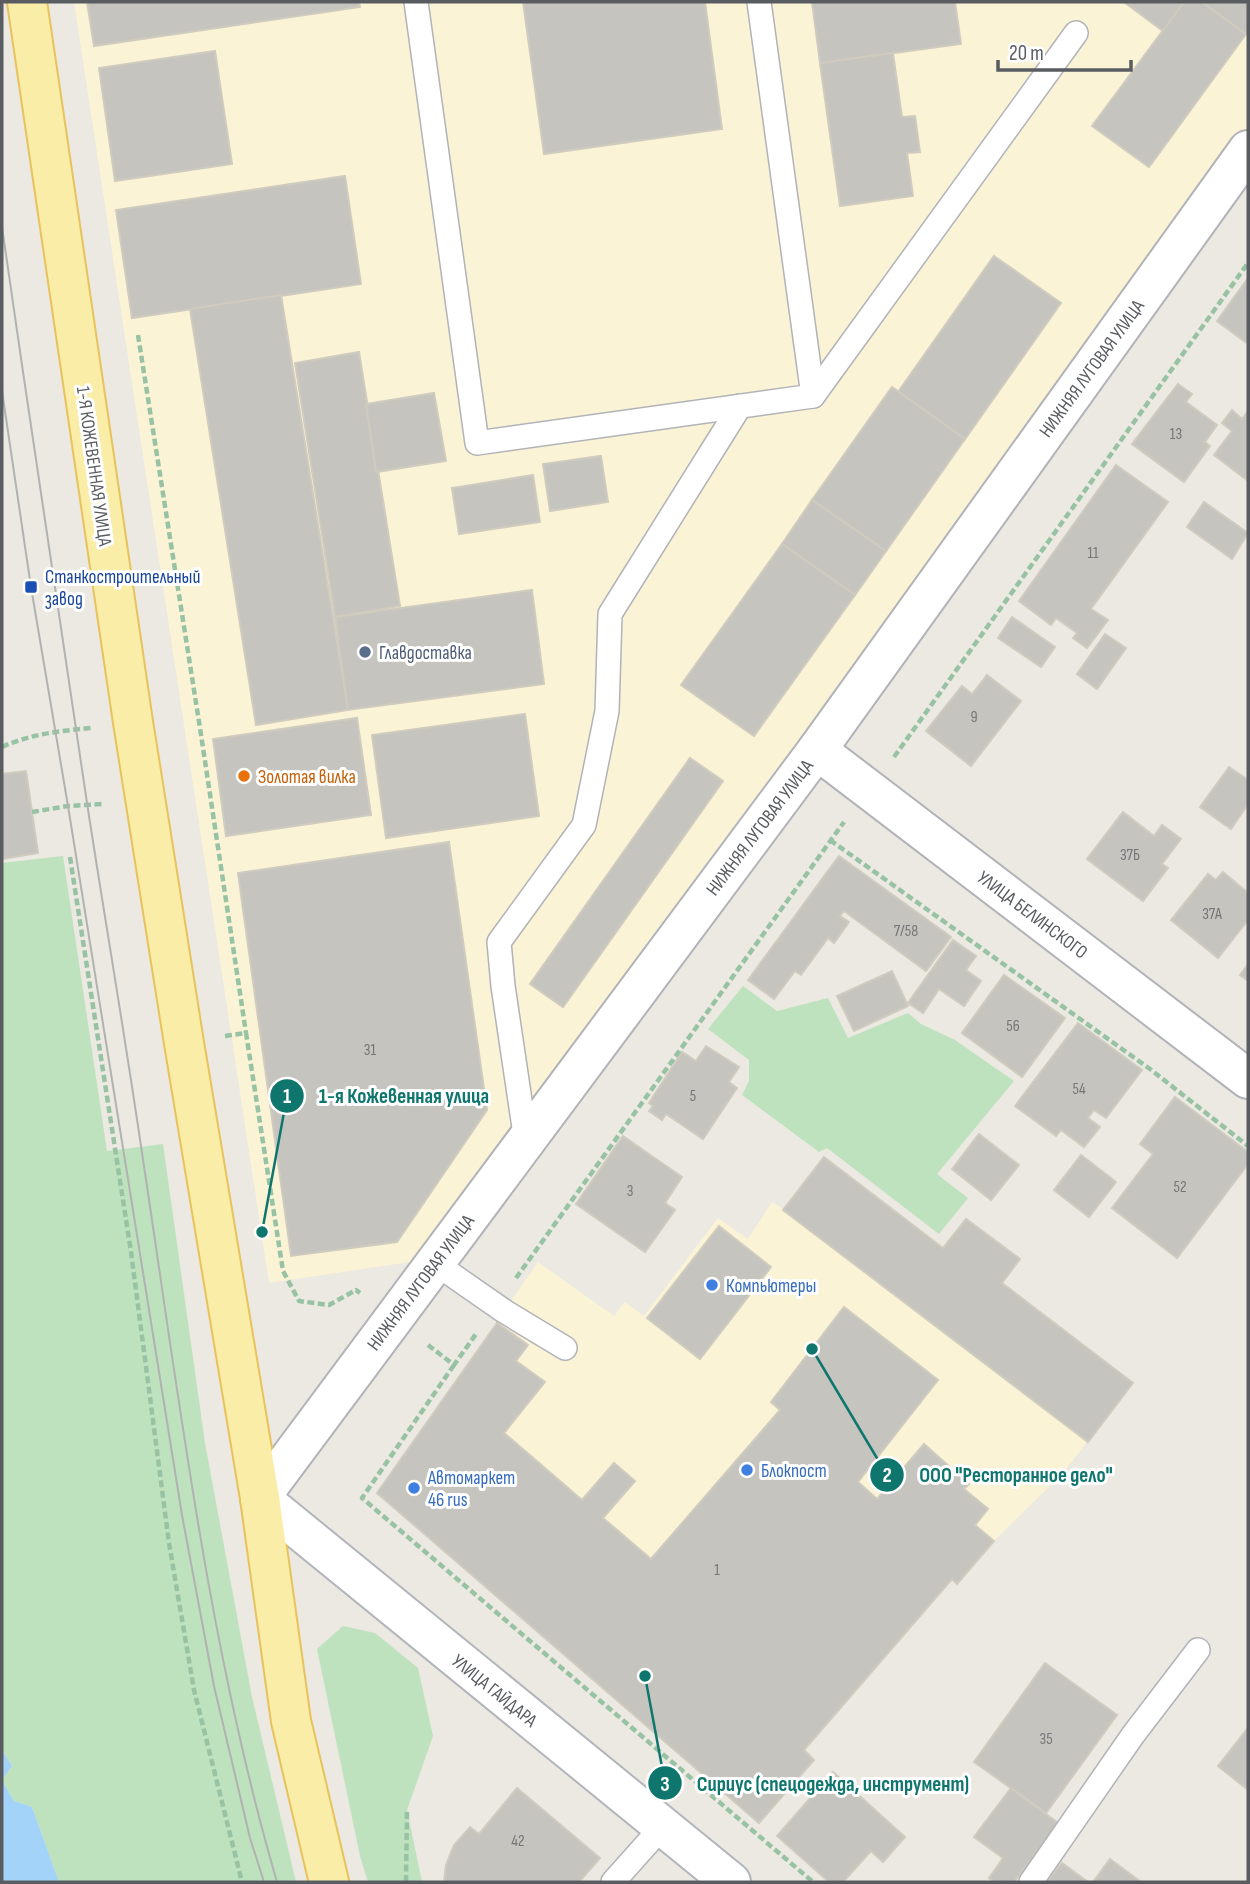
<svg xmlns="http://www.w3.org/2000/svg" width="1250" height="1884" viewBox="0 0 1250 1884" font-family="'Sofia Sans Condensed',sans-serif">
  <rect width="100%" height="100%" fill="#ebe9e1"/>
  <g fill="#fbf3d6">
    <path d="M 74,2 L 1248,2 L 1248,126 L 430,1259 L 269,1283 Z"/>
    <path d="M 772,1202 L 783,1209 L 943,1248 L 966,1219 L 1020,1259 L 1002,1283 L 1133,1383 L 1063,1473 L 994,1541 L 957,1584 L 952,1580 L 804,1750 L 814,1760 L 759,1823 L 377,1493 L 538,1262 L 614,1316 L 625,1302 L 644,1316 L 718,1218 L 748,1239 Z"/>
  </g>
  <g fill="#bee2be">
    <path d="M 63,856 L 107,1151 L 163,1144 L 205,1443 L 252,1697 L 296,1882 L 59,1882 L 32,1807 L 14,1801 L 2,1780 L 12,1766 L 2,1750 L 2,863 Z"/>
    <path d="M 743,986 L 777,1011 L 828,998 L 848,1038 L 908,1013 L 921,1024 L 955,1040 L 1014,1081 L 937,1174 L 968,1198 L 939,1234 L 827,1148 L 819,1152 L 742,1095 L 749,1081 L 749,1060 L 708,1029 Z"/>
    <path d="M 343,1626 L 375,1633 L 418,1668 L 433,1736 L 407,1810 L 422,1882 L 368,1882 L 360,1856 L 317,1649 Z"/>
  </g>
  <path fill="#a3d3f9" d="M 2,1750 L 12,1766 L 2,1780 L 14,1801 L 32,1807 L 59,1882 L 2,1882 Z"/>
  <g fill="#c6c4be" stroke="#cfcbbf" stroke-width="2">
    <path d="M 87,2 L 359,2 L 360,7 L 94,46 Z"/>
    <path d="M 523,2 L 705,2 L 722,129 L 544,154 Z"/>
    <path d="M 812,2 L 955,2 L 961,44 L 820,63 Z"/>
    <path d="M 1124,2 L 1184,2 L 1163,31 Z"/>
    <path d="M 1184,2 L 1202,2 L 1246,34 L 1149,167 L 1092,126 Z"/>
    <path d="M 1202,2 L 1248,2 L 1248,35 L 1246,34 Z"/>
    <path d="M 215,51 L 232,164 L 115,181 L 99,68 Z"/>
    <path d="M 893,53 L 902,117 L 915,116 L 920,152 L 907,153 L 913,196 L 840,206 L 820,63 Z"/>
    <path d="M 345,176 L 361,284 L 132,318 L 116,210 Z"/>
    <path d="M 994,256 L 1061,303 L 965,439 L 898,392 Z"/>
    <path d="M 1248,278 L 1248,344 L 1217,321 Z"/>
    <path d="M 281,295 L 348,710 L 256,725 L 190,309 Z"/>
    <path d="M 359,352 L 400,606 L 335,617 L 295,363 Z"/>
    <path d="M 1178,384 L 1192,394 L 1186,402 L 1217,425 L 1205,442 L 1210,446 L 1184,482 L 1132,444 Z"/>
    <path d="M 892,387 L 965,439 L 886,551 L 812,500 Z"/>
    <path d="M 434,393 L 446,461 L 376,472 L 366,404 Z"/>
    <path d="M 1232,410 L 1242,419 L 1248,411 L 1248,481 L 1214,455 L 1232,431 L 1222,423 Z"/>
    <path d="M 601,456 L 608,502 L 550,511 L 543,464 Z"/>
    <path d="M 1116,465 L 1168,502 L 1091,609 L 1108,620 L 1087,648 L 1073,638 L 1077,633 L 1056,618 L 1051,625 L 1019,601 Z"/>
    <path d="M 533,475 L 540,522 L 459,534 L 452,488 Z"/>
    <path d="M 812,500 L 886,551 L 855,595 L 782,544 Z"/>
    <path d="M 1204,502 L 1248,533 L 1232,559 L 1187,527 Z"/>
    <path d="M 782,544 L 855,595 L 754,736 L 681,685 Z"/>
    <path d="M 532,590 L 544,684 L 348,710 L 335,617 Z"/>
    <path d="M 1012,617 L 1055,647 L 1041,667 L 998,638 Z"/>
    <path d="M 1105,634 L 1126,648 L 1097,689 L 1077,674 Z"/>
    <path d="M 987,675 L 1021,701 L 971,766 L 926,731 L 962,686 L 972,694 Z"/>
    <path d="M 525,714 L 539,816 L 386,838 L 372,735 Z"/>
    <path d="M 357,718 L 371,815 L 226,836 L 213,739 Z"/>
    <path d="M 690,758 L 723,781 L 563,1007 L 530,984 Z"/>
    <path d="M 1229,767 L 1248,780 L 1248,804 L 1231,829 L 1200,807 Z"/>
    <path d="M 26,771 L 38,853 L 2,859 L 2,774 Z"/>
    <path d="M 1123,812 L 1154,836 L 1162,825 L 1181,839 L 1162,864 L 1168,868 L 1143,901 L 1087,859 Z"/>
    <path d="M 449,842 L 487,1110 L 397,1242 L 291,1256 L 238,873 Z"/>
    <path d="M 839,856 L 951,937 L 926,971 L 844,911 L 840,916 L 849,922 L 834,943 L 828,938 L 801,975 L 795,971 L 774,999 L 748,980 Z"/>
    <path d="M 1223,872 L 1248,893 L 1248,902 L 1246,904 L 1248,906 L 1248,920 L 1218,958 L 1171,920 L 1208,874 L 1216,880 Z"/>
    <path d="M 953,940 L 976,956 L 966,970 L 981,981 L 964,1006 L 939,989 L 923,1013 L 908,1003 Z"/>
    <path d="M 1248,964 L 1248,981 L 1240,975 Z"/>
    <path d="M 892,971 L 908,1006 L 854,1031 L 837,996 Z"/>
    <path d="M 1004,975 L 1065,1018 L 1022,1077 L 962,1033 Z"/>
    <path d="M 1078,1023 L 1142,1070 L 1106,1118 L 1094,1110 L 1088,1118 L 1100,1127 L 1084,1147 L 1061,1130 L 1056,1136 L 1015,1106 Z"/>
    <path d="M 706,1046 L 739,1067 L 729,1082 L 737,1088 L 703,1139 L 666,1114 L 662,1120 L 649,1111 L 653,1106 L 649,1103 L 682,1052 L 696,1061 Z"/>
    <path d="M 1175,1097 L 1248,1152 L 1248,1164 L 1177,1258 L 1112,1208 L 1153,1154 L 1140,1144 Z"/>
    <path d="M 979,1134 L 1019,1165 L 991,1200 L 952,1169 Z"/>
    <path d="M 623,1136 L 682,1177 L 665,1203 L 675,1210 L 645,1252 L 576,1204 Z"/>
    <path d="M 1081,1155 L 1116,1182 L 1089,1217 L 1054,1190 Z"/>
    <path d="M 824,1157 L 943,1248 L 966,1219 L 1020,1259 L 1002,1283 L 1133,1383 L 1088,1442 L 783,1210 Z"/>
    <path d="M 719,1226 L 771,1267 L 700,1359 L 647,1318 Z"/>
    <path d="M 844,1307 L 938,1380 L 858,1482 L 877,1499 L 924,1444 L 969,1484 L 964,1489 L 988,1509 L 975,1525 L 994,1541 L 957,1584 L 952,1579 L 804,1750 L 814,1760 L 759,1823 L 377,1493 L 497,1323 L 528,1345 L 516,1361 L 545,1382 L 504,1433 L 582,1500 L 614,1463 L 635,1481 L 603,1518 L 651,1559 L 780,1410 L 771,1402 Z"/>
    <path d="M 1045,1663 L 1117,1715 L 1046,1813 L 974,1762 Z"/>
    <path d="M 1248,1728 L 1248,1790 L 1218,1766 Z"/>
    <path d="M 833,1772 L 905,1837 L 883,1862 L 871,1851 L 843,1882 L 829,1882 L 777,1836 Z"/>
    <path d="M 517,1788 L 600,1858 L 579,1882 L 444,1882 L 446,1865 L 454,1845 L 470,1827 L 479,1834 Z"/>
    <path d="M 1011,1788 L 1058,1823 L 1014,1882 L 994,1882 L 989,1878 L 1003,1858 L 974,1837 Z"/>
    <path d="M 1110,1859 L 1141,1882 L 1093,1882 Z"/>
    <path d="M 1062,1863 L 1088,1882 L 1047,1882 Z"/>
  </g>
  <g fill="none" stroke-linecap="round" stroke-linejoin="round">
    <g stroke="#b1b3b8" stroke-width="26">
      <g id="lane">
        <path d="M 416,2 L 477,443 L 813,396 L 759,2"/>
        <path d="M 813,396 L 1076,33"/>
        <path d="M 526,1141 L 503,986 L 499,942 L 584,825 L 607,711 L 610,614 L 740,406"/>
        <path d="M 435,1263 L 504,1311 L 565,1348"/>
        <path d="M 613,1882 L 662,1827"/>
        <path d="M 1031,1882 L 1133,1735 L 1198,1650"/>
      </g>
    </g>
    <g stroke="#b1b3b8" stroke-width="42">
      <g id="street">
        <path d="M 817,750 L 1248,1079"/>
        <path d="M 260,1498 L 817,750 L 1248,150"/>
      </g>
    </g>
    <g stroke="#b2b5bb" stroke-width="42">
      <path id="secondary" d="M 260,1498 L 731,1882"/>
    </g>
    <g stroke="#e8c25d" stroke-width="42">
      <path id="primary" d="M 27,2 L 133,722 L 184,1043 L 260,1498 L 291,1721 L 329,1882"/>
    </g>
    <g stroke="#98c2a4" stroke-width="4.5" stroke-dasharray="7 3.5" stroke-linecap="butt">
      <path d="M 138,335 L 200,728 L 246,1033"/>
      <path d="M 2,747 C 30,734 60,731 91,728"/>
      <path d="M 894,757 L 1248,263"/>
      <path d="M 32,812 L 68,806 L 102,804 L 102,807"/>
      <path d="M 830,840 L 1150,1069 L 1248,1146"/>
      <path d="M 70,857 L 131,1252 L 169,1543 L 194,1690 L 242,1882"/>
      <path d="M 225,1036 L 246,1033 L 283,1271 L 299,1301 L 329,1305 L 356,1290 L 360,1293"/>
      <path d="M 516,1278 L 844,822"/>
      <path d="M 428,1345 L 454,1365 L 476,1334"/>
      <path d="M 454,1365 L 362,1498 L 813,1882"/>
      <path d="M 406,1882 L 407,1810"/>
    </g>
    <use href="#lane" stroke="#fff" stroke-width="23"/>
    <use href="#street" stroke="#fff" stroke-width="38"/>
    <use href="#secondary" stroke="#fff" stroke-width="38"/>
    <use href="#primary" stroke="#faeda7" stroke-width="38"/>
    <g stroke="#b1b2b2" stroke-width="2">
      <path d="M 2,227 C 30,419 57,611 87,803 C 105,920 125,1036 142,1153 C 179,1396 208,1646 277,1882"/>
      <path d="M 2,391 L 31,587 L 68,806 L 182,1515 L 214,1686 L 250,1838 L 264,1882"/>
    </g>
  </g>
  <rect fill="#1a4fb4" stroke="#fff" stroke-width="2.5" x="24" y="580" width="14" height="14" rx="3.5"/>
  <circle fill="#5c6f8a" stroke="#fff" stroke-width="2.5" cx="365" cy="652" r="7"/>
  <circle fill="#e8710a" stroke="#fff" stroke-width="2.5" cx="244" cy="776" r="7"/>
  <g fill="#3f7fe0" stroke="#fff" stroke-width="2.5">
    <circle cx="712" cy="1285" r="7"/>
    <circle cx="747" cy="1470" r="7"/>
    <circle cx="414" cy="1488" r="7"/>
  </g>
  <g text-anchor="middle" stroke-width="6" stroke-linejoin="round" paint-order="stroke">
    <g font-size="16" fill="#747678">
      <text x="1176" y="439">13</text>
      <text x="1093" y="558">11</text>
      <text x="974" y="722">9</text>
      <text x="1130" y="860">37Б</text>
      <text x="1212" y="919">37А</text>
      <text x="906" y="936">7/58</text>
      <text x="1013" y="1031">56</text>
      <text x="370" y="1055">31</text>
      <text x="1079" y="1094">54</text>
      <text x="693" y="1101">5</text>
      <text x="1180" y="1192">52</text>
      <text x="630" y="1196">3</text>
      <text x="717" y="1575">1</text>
      <text x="1046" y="1744">35</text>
      <text x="518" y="1846">42</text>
    </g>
    <g font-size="19" fill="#595c61" stroke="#fff">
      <text transform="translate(1091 368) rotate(-54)" y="7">НИЖНЯЯ ЛУГОВАЯ УЛИЦА</text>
      <text transform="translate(95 466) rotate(82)" y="7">1-Я КОЖЕВЕННАЯ УЛИЦА</text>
      <text transform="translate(759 827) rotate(-53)" y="7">НИЖНЯЯ ЛУГОВАЯ УЛИЦА</text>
      <text transform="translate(1033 914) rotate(37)" y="7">УЛИЦА БЕЛИНСКОГО</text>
      <text transform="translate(420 1282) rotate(-53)" y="7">НИЖНЯЯ ЛУГОВАЯ УЛИЦА</text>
      <text transform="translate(495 1690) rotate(39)" y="7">УЛИЦА ГАЙДАРА</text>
    </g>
    <g font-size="19" fill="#164399" stroke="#fff" text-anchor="start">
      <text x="45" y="583">Станкостроительный<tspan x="45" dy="22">завод</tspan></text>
    </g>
    <g font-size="19" fill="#4e5e75" stroke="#fff" text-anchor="start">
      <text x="379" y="659">Главдоставка</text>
    </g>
    <g font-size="19" fill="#c56008" stroke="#fff" text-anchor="start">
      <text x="258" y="783">Золотая вилка</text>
    </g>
    <g font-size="19" fill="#366cbe" stroke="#fff" text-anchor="start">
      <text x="726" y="1292">Компьютеры</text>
      <text x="761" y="1477">Блокпост</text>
      <text x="428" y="1484">Автомаркет<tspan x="428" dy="22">46 rus</tspan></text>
    </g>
  </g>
  <path fill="none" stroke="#0f766e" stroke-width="2.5" d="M262 1232L287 1096M812 1349L887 1475M645 1676L665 1783"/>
  <g fill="#0f766e" stroke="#fff" stroke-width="2.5">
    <circle cx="262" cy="1232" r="7"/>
    <circle cx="812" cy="1349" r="7"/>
    <circle cx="645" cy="1676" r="7"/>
    <circle cx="287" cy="1096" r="18"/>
    <circle cx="887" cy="1475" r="18"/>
    <circle cx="665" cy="1783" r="18"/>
  </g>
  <g font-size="21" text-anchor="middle" font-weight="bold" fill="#fff">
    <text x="287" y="1103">1</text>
    <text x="887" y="1482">2</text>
    <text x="665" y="1791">3</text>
  </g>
  <g font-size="21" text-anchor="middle" font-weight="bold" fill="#0f766e" stroke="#fff" stroke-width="6" stroke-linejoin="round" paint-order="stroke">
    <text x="404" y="1103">1-я Кожевенная улица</text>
    <text x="1016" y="1482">ООО "Ресторанное дело"</text>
    <text x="833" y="1791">Сириус (спецодежда, инструмент)</text>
  </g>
  <rect width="1250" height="1884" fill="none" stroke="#595c61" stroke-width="7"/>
  <path d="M998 60v10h133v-10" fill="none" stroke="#595c61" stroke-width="3.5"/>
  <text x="1009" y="60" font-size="21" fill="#595c61" stroke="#ffffff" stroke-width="5" paint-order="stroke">20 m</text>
</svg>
